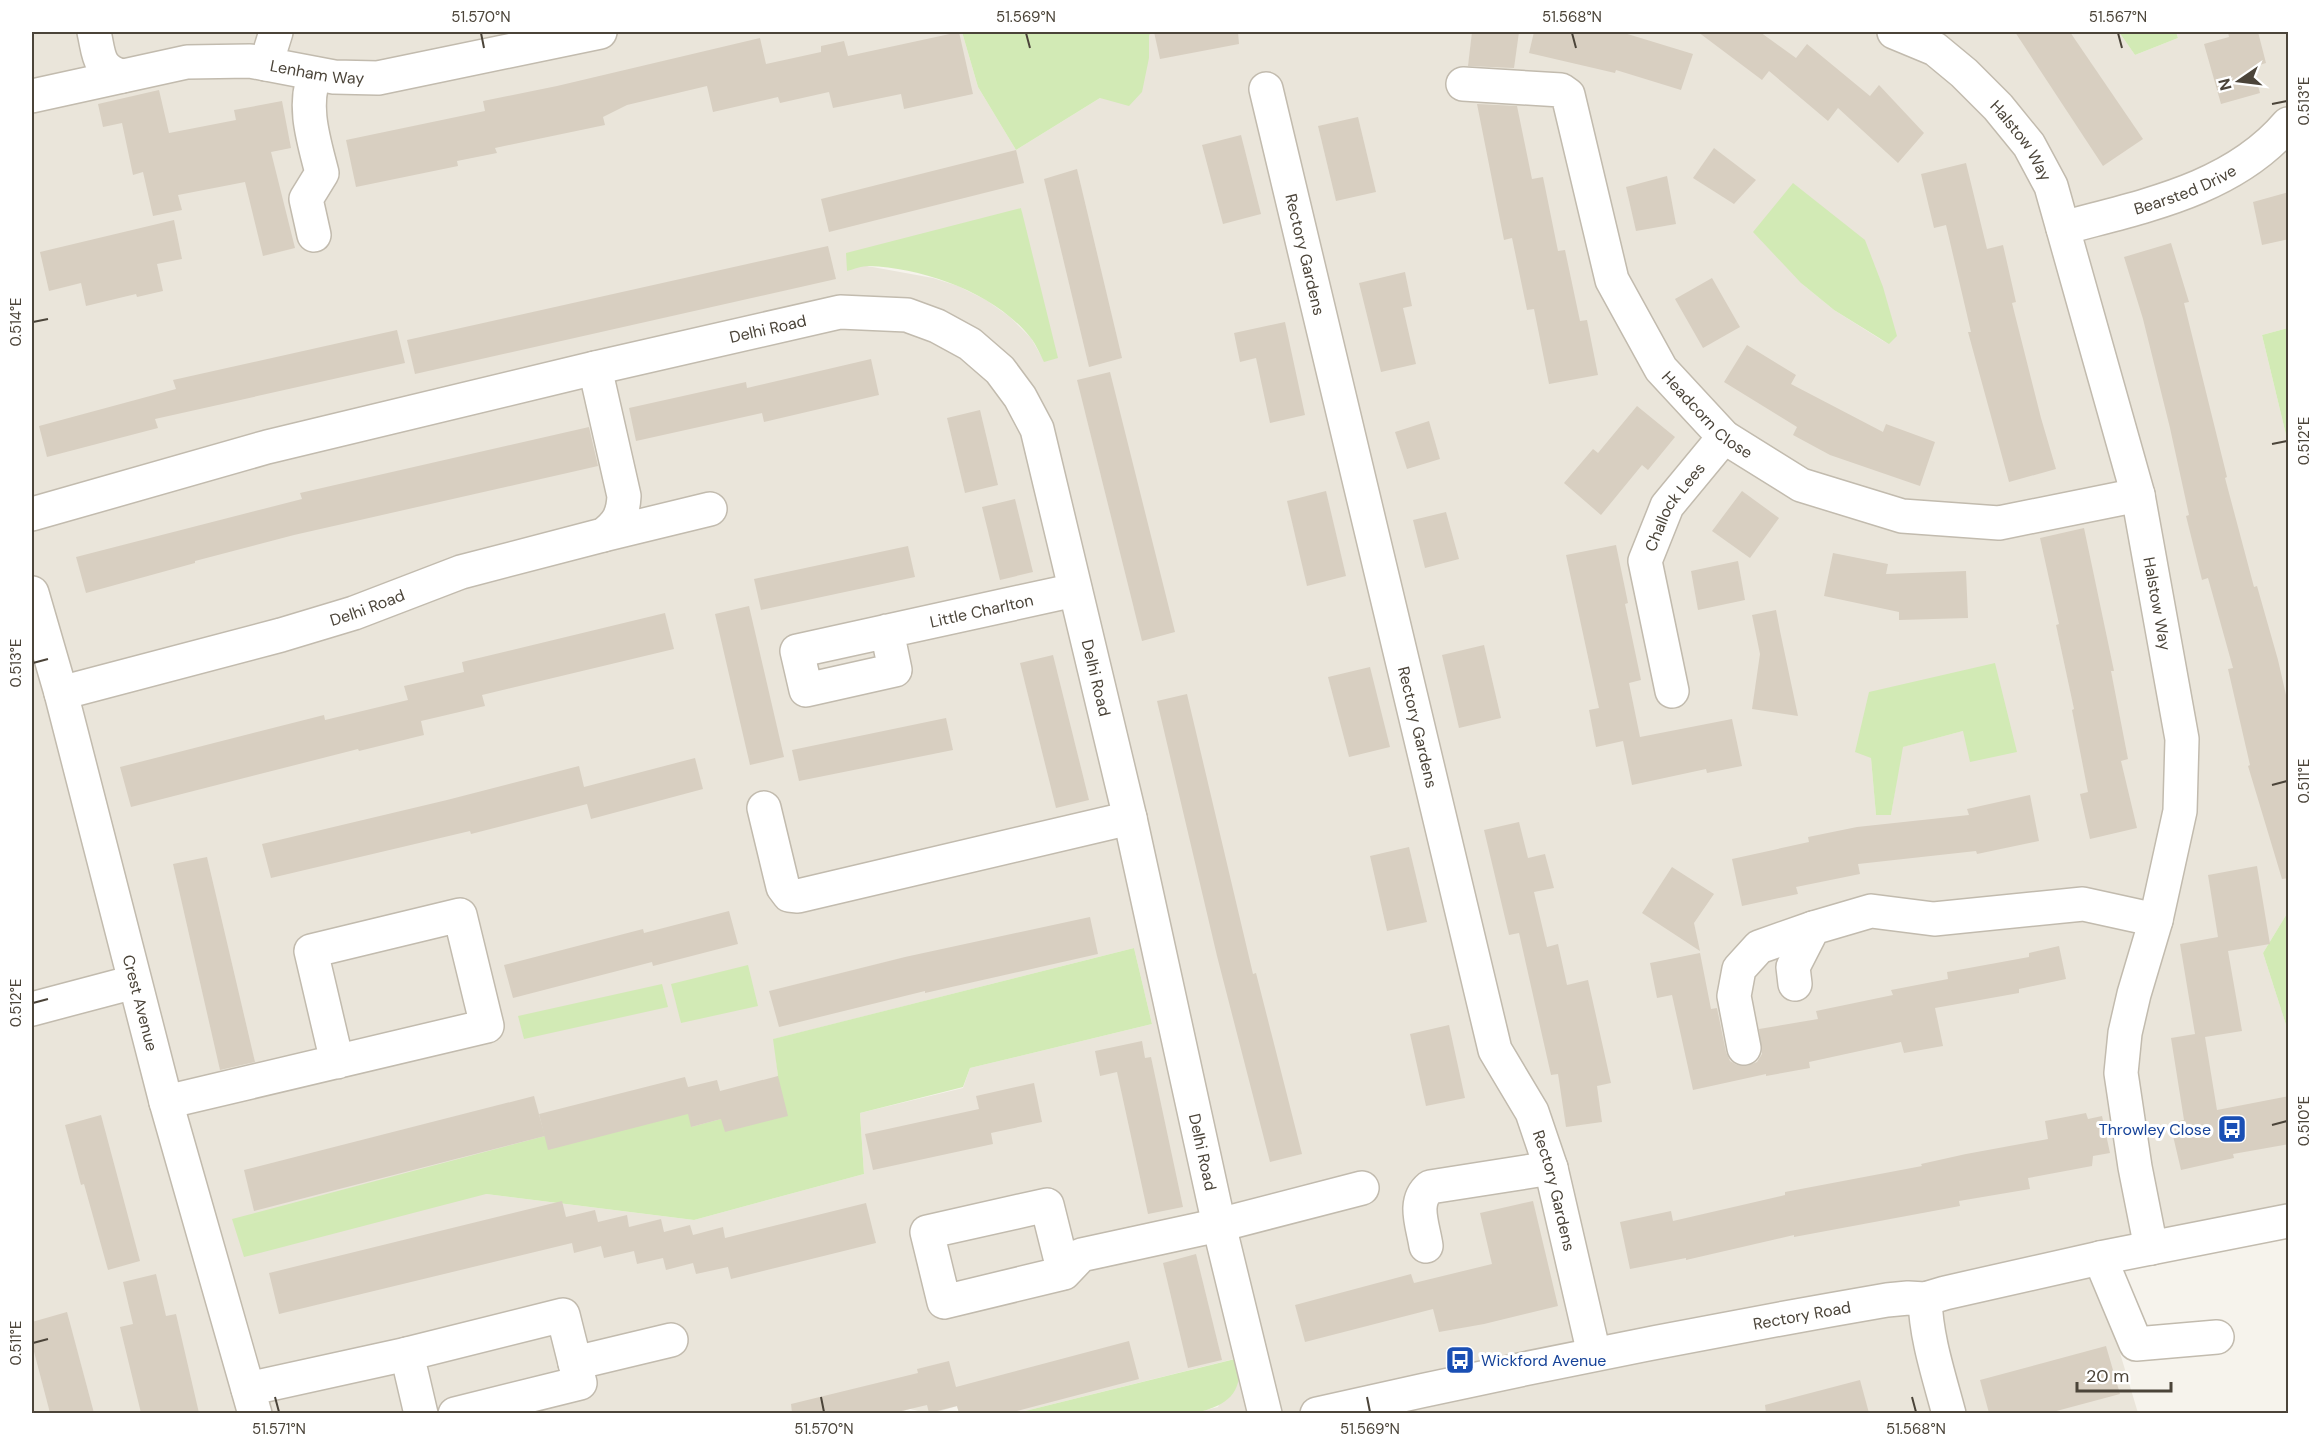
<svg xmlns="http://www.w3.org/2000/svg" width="2320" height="1445" viewBox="0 0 2320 1445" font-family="'DM Sans',sans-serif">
  <rect width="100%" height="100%" fill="#f6f3ec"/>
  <path fill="#eae5da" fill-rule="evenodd" d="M 32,32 L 962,32 L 978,87 L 1016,150 L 1100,98 L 1149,58 L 1149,36 L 1151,32 L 2119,32 L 2135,55 L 2178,38 L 2176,32 L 2288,32 L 2288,328 L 2262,335 L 2288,443 L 2288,912 L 2263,953 L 2288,1031 L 2288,1204 L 2087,1243 L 2138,1413 L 1193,1413 L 1218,1407 L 1238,1358 L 1013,1414 L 959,1413 L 957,1406 L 931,1414 L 910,1409 L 893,1414 L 32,1413 ZM 1021,208 L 1044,361 L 1031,338 L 1010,317 L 986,300 L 958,286 L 933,278 L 867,266 ZM 1801,283 L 1888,344 L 1834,310 ZM 1995,664 L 1963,731 L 1902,747 L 1891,815 L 1876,815 L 1871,757 ZM 1134,948 L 1152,1024 L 970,1068 L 963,1088 L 860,1113 L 864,1174 L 694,1220 L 486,1194 L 788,1116 L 778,1076 L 774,1039 Z"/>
  <g fill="#d2eab5">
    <path d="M 962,32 L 1151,32 L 1149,36 L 1149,58 L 1142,92 L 1129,106 L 1100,98 L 1016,150 L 978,87 Z"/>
    <path d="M 2119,32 L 2176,32 L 2178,38 L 2135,55 Z"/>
    <path d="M 1793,183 L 1865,240 L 1883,287 L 1897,336 L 1889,344 L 1834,310 L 1801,283 L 1753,232 Z"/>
    <path d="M 1021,208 L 1058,358 L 1044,362 C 1040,354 1036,344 1030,337 C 995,293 924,268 869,266 C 862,266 854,269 847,271 L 846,253 Z"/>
    <path d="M 2288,328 L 2288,443 L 2262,335 Z"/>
    <path d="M 1995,663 L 2017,752 L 1970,762 L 1963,731 L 1903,747 L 1891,815 L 1876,815 L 1871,758 L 1855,752 L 1869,692 Z"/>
    <path d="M 2288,912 L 2288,1031 L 2263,953 Z"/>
    <path d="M 1134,948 L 1152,1024 L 970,1068 L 963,1087 L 860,1113 L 864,1174 L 694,1220 L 486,1194 L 244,1257 L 232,1219 L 545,1136 L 694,1107 L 691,1127 L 721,1119 L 778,1076 L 773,1039 Z"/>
    <path d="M 748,965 L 758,1006 L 681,1023 L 671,984 Z"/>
    <path d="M 662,984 L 668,1007 L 524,1039 L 518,1016 Z"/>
    <path d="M 1239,1358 C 1243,1396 1227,1405 1193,1414 L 1013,1414 Z"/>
  </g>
  <g fill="#d8cfc1">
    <path d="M 959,32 L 973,94 L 904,109 L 901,94 L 833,108 L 829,92 L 780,103 L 778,97 L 713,112 L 707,86 L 627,105 L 603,117 L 605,125 L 495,148 L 497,153 L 457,161 L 458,166 L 356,187 L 346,140 L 485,111 L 483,101 L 557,86 L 760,38 L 766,64 L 821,52 L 821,46 L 844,41 L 848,56 Z"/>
    <path d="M 1154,32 L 1238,32 L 1239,44 L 1160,59 Z"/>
    <path d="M 1472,32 L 1519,32 L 1514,68 L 1468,66 Z"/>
    <path d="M 1534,32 L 1621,32 L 1693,54 L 1681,90 L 1616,70 L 1615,73 L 1529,53 Z"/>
    <path d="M 1698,32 L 1760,32 L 1796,58 L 1807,44 L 1870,96 L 1879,85 L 1924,133 L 1898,163 L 1838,108 L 1828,121 L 1769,71 L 1762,80 Z"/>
    <path d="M 2015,32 L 2070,32 L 2143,139 L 2103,166 Z"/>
    <path d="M 2228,32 L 2258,32 L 2266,63 L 2253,67 L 2260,93 L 2221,104 L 2204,44 L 2229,37 Z"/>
    <path d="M 159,90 L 169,133 L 236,120 L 234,110 L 282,101 L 291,148 L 271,152 L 295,248 L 263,256 L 245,182 L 178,195 L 182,210 L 153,216 L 143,172 L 133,175 L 122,123 L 103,127 L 98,104 Z"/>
    <path d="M 1477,104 L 1517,106 L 1532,179 L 1543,177 L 1558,251 L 1565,250 L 1580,321 L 1587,320 L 1598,375 L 1549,384 L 1534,309 L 1527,310 L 1512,238 L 1504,240 Z"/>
    <path d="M 1358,117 L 1376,192 L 1336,201 L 1318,126 Z"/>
    <path d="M 1241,135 L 1261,214 L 1223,224 L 1202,145 Z"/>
    <path d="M 1714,148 L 1756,180 L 1734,204 L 1693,178 Z"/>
    <path d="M 1016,150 L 1024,183 L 829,232 L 821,199 Z"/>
    <path d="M 1966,163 L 1987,249 L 2003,245 L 2016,302 L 2012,303 L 2041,418 L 2056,469 L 2009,482 L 1968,332 L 1971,332 L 1946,225 L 1934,228 L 1921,174 Z"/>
    <path d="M 1077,169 L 1122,358 L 1089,367 L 1044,179 Z"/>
    <path d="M 1667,176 L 1676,224 L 1636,231 L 1626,187 Z"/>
    <path d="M 2289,192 L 2289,239 L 2262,245 L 2253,202 Z"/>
    <path d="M 174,220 L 182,259 L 157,264 L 163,291 L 137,297 L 136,294 L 86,306 L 81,283 L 49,291 L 40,252 Z"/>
    <path d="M 2171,243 L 2189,302 L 2184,303 L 2227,477 L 2225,478 L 2254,587 L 2257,586 L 2278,660 L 2289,708 L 2289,878 L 2282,879 L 2248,766 L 2250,765 L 2228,669 L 2233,668 L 2208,578 L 2202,580 L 2186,516 L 2189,515 L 2170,428 L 2143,319 L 2124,257 Z"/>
    <path d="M 828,246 L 836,279 L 415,374 L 407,340 Z"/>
    <path d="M 1405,272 L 1412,306 L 1403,308 L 1416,364 L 1381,372 L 1359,283 Z"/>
    <path d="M 1712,278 L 1740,327 L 1703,348 L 1675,299 Z"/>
    <path d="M 1285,322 L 1305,415 L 1270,423 L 1256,358 L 1240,362 L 1234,333 Z"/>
    <path d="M 397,330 L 405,363 L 155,419 L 158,428 L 47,457 L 39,426 L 176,389 L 173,380 Z"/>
    <path d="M 1747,345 L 1796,375 L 1791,384 L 1883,432 L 1886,424 L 1935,442 L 1920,486 L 1830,455 L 1793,435 L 1797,427 L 1724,382 Z"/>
    <path d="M 871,359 L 879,395 L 764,422 L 762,413 L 636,441 L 629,408 L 746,382 L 747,388 Z"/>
    <path d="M 1110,372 L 1175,632 L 1142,641 L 1077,380 Z"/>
    <path d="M 1637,406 L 1675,437 L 1648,470 L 1642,465 L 1601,515 L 1564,483 L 1593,449 L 1598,453 Z"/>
    <path d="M 980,410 L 998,485 L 965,493 L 947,418 Z"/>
    <path d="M 1429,421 L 1440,459 L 1407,469 L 1395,432 Z"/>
    <path d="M 589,427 L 598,466 L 294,535 L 195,561 L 195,563 L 86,593 L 76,557 L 302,499 L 300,493 Z"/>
    <path d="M 1326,491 L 1346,576 L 1307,586 L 1287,501 Z"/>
    <path d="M 1742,491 L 1779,518 L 1750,558 L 1712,531 Z"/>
    <path d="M 1015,499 L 1033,572 L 1000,580 L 982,507 Z"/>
    <path d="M 1446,512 L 1459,559 L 1425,568 L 1413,520 Z"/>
    <path d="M 2084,528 L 2114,671 L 2111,671 L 2128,759 L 2121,761 L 2137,828 L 2090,839 L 2080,794 L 2088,792 L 2072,710 L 2074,709 L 2056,625 L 2059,624 L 2040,538 Z"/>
    <path d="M 1616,545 L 1628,603 L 1625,604 L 1641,680 L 1629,683 L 1640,737 L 1732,719 L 1742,766 L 1707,773 L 1706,769 L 1632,785 L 1623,741 L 1596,747 L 1589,710 L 1599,708 L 1566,555 Z"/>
    <path d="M 908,546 L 915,577 L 761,610 L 754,579 Z"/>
    <path d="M 1833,553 L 1888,564 L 1886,574 L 1966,571 L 1968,618 L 1899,620 L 1899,612 L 1824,596 Z"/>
    <path d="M 1738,561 L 1745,600 L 1698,610 L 1691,571 Z"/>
    <path d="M 749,606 L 784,757 L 750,765 L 715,614 Z"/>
    <path d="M 1776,610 L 1780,631 L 1798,716 L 1752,709 L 1760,654 L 1752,615 Z"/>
    <path d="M 665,613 L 674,649 L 482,695 L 485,706 L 421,721 L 424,735 L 359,751 L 358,749 L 131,807 L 120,767 L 324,715 L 325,720 L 408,700 L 404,686 L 464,672 L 462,662 Z"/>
    <path d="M 1484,645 L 1501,718 L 1459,728 L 1442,655 Z"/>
    <path d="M 1053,655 L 1089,800 L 1056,808 L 1020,663 Z"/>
    <path d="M 1370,667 L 1390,747 L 1349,757 L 1328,677 Z"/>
    <path d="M 1187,694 L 1253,974 L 1256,973 L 1302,1154 L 1270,1162 L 1217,956 L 1157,701 Z"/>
    <path d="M 946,718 L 953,750 L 799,781 L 792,750 Z"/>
    <path d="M 695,758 L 703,789 L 591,819 L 587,804 L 471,834 L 470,831 L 271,878 L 262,844 L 447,800 L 579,766 L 584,787 Z"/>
    <path d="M 2030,795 L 2039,841 L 1977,854 L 1976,851 L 1858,864 L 1860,874 L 1796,887 L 1798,894 L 1742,906 L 1732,859 L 1809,842 L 1808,837 L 1857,827 L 1969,815 L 1967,809 Z"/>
    <path d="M 1519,822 L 1528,858 L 1545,854 L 1554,888 L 1534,892 L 1547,947 L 1558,944 L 1567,985 L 1588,980 L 1611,1083 L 1597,1086 L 1602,1122 L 1566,1127 L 1558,1074 L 1551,1075 L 1519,933 L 1509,935 L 1484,830 Z"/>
    <path d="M 1409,847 L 1427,922 L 1387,931 L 1370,856 Z"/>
    <path d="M 207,857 L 255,1062 L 220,1070 L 173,864 Z"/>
    <path d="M 2257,866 L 2270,944 L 2228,951 L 2242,1031 L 2205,1037 L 2217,1110 L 2289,1096 L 2289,1144 L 2233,1154 L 2234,1158 L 2181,1170 L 2170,1123 L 2184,1120 L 2171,1038 L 2195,1034 L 2180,944 L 2218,937 L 2208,875 Z"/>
    <path d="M 1672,867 L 1714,894 L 1694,923 L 1700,951 L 1642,913 Z"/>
    <path d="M 729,911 L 738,944 L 653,966 L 652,962 L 513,998 L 504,965 L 643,929 L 644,933 Z"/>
    <path d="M 1090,917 L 1098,954 L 925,993 L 925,991 L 779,1027 L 769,991 L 905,957 Z"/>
    <path d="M 2059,946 L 2066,979 L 2019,989 L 2019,993 L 1935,1008 L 1943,1046 L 1904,1053 L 1901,1042 L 1809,1062 L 1810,1068 L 1766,1076 L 1766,1074 L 1693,1090 L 1672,995 L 1657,998 L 1650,963 L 1700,953 L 1711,1009 L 1717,1008 L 1726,1052 L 1730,1061 L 1737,1065 L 1747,1066 L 1757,1062 L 1762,1054 L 1759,1029 L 1818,1019 L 1816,1011 L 1893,995 L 1891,990 L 1948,979 L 1947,972 L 2029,957 L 2029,953 Z"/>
    <path d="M 1449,1025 L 1465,1098 L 1426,1106 L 1410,1034 Z"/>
    <path d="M 1142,1041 L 1145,1058 L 1151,1057 L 1183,1207 L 1148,1214 L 1117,1072 L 1100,1076 L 1095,1051 Z"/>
    <path d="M 778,1076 L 788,1116 L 725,1132 L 721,1119 L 691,1127 L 688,1114 L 548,1150 L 539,1114 L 685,1077 L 688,1087 L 717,1080 L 720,1091 Z"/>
    <path d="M 1034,1083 L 1042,1122 L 991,1133 L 993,1144 L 873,1170 L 865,1134 L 979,1109 L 976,1096 Z"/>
    <path d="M 534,1096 L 545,1136 L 254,1211 L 244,1170 Z"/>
    <path d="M 2086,1113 L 2088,1119 L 2102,1116 L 2110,1153 L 2093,1156 L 2092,1166 L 2028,1178 L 2030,1189 L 1959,1201 L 1960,1206 L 1794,1237 L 1794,1235 L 1686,1260 L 1686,1258 L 1630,1269 L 1620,1222 L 1671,1211 L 1673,1221 L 1785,1195 L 1785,1192 L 1922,1166 L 1921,1164 L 1966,1154 L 2048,1139 L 2045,1121 Z"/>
    <path d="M 101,1115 L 140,1261 L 108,1270 L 84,1184 L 81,1185 L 65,1125 Z"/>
    <path d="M 562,1201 L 566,1217 L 595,1210 L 598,1222 L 627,1215 L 629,1227 L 661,1219 L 664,1232 L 690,1225 L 693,1235 L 723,1227 L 725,1238 L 866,1203 L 876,1243 L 731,1279 L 728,1267 L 696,1274 L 693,1263 L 666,1270 L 663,1258 L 637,1264 L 634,1251 L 604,1258 L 601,1246 L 574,1253 L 572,1243 L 279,1314 L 269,1273 Z"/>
    <path d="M 1533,1201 L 1558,1306 L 1484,1324 L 1439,1332 L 1433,1309 L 1305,1342 L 1295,1305 L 1411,1274 L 1414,1283 L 1492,1264 L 1480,1213 Z"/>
    <path d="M 1196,1254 L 1222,1360 L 1188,1368 L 1163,1263 Z"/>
    <path d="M 156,1274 L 166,1316 L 176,1314 L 199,1413 L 141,1413 L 120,1327 L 133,1324 L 123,1282 Z"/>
    <path d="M 67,1312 L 94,1413 L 50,1413 L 32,1344 L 32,1322 Z"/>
    <path d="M 1129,1341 L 1139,1379 L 1009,1413 L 959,1413 L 957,1406 L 929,1413 L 927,1405 L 893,1413 L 792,1413 L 791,1404 L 918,1373 L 917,1369 L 949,1361 L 956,1387 Z"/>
    <path d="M 2106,1346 L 2120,1394 L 2049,1413 L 1989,1413 L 1980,1380 Z"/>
    <path d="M 1860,1380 L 1869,1413 L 1766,1413 L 1765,1405 Z"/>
  </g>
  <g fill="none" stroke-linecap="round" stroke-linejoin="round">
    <g stroke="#c2bbae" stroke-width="36">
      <g id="minor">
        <path d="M 94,32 C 99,53 97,70 122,76"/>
        <path id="s1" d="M 1894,32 L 1935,49 L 1964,73 L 1998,107 L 2029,145 L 2051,186 L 2138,495 L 2182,739 L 2180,811 L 2156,920 L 2134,994 L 2125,1033 L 2121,1073 L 2135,1167 L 2151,1248"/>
        <path d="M 266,64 L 276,32"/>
        <path id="s2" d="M 1463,84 L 1561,90 L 1568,95 L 1612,280 L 1661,369 L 1724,437 L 1801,485 L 1902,516 L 1999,523 L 2138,495"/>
        <path id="s3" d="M 1266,89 L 1495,1050 L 1532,1112 L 1551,1168 L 1594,1354"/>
        <path id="s4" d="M 32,96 L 187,62 L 250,61 L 334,77 L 378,78 L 600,32"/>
        <path id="s5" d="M 2063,228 C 2143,206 2232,190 2288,124"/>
        <path d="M 314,235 L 306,199 L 322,173 C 314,141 302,106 315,74"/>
        <path id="s6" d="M 32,514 L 267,447 L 595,368 L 840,312 L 907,315 L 937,326 L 970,344 L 1000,370 L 1020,397 L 1037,429 L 1130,818 L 1219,1225 L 1265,1414"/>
        <path d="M 603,535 L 710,509"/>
        <path id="s7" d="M 32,593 L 61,693 L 166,1102 L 255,1414"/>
        <path id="s8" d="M 887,631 L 895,670 L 806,690 L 797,651 L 1075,590"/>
        <path id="s9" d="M 1672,691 L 1645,561 L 1667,506 L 1724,437"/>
        <path id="s10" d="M 61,693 L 281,635 L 354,613 L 461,572 L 603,535 C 618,524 623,515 624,496 L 595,368"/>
        <path d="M 764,808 L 783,887 L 789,895 L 798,896 L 1130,818"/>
        <path d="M 1795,984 L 1793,967 L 1813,928 L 1871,911 L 1934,919 L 2083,904 L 2156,920"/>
        <path d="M 32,1009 L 134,982"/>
        <path d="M 1744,1048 L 1734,996 L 1739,969 L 1759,947 L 1813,928"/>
        <path d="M 166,1102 L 487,1026 L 460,915 L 311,951 L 337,1062"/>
        <path d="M 1426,1246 C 1423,1225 1412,1202 1430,1187 L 1551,1168"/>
        <path d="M 2100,1258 L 2136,1344 L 2217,1337"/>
        <path d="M 1064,1273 L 1047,1205 L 927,1232 L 944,1302 L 1064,1273 L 1081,1255 L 1219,1225 L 1362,1188"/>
        <path d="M 1925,1299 C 1926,1338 1939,1376 1949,1414"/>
        <path d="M 575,1363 L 671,1340"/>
        <path d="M 248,1389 L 407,1354"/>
        <path d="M 421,1414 L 407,1354 L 563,1315 L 580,1383 L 455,1414"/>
      </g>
    </g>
    <g stroke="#c2bbae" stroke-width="36">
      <g id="tertiary">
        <path id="s11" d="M 1317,1414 C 1506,1371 1696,1333 1887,1300 L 1908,1298 L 1925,1299 L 1945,1293 L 2100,1258 L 2288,1221"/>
      </g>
    </g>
    <use href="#minor" stroke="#fff" stroke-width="33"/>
    <use href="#tertiary" stroke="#fff" stroke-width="33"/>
  </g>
  <path fill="none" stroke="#4b4439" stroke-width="2" d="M 481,33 L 484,48M 1026,33 L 1030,48M 1572,33 L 1576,48M 2118,33 L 2122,48M 2272,104 L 2287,101M 33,322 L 48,319M 2272,444 L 2287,441M 33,663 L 48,659M 2272,785 L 2287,781M 33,1003 L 48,999M 2272,1125 L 2287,1121M 33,1343 L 48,1339M 275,1397 L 279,1412M 821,1397 L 824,1412M 1367,1397 L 1370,1412M 1912,1397 L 1916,1412"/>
  <defs>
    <g id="bus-square" transform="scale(1.5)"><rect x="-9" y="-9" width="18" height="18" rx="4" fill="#1a4fb4" stroke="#fff"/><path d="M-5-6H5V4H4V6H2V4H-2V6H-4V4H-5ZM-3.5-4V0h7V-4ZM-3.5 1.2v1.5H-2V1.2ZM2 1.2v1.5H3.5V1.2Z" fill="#fff"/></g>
  </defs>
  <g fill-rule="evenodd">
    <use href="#bus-square" x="2232" y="1129"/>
    <use href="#bus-square" x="1460" y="1360"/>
  </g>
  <g text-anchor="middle" stroke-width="6" stroke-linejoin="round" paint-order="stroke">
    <g font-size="16" fill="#4b4439" stroke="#fff">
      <text dy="6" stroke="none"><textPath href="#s4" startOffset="290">Lenham Way</textPath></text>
      <text dy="6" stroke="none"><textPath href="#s1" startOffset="171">Halstow Way</textPath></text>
      <text dy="6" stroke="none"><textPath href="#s5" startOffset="128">Bearsted Drive</textPath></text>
      <text dy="6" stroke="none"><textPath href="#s3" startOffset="170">Rectory Gardens</textPath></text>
      <text dy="6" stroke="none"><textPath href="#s6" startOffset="759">Delhi Road</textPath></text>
      <text dy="6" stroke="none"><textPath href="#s2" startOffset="464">Headcorn Close</textPath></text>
      <text dy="6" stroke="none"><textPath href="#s9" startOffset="195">Challock Lees</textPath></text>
      <text dy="6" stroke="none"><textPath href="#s1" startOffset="657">Halstow Way</textPath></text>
      <text dy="6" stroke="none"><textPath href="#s10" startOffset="318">Delhi Road</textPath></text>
      <text dy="6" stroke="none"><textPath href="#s8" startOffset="360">Little Charlton</textPath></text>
      <text dy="6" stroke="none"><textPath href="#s6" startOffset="1335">Delhi Road</textPath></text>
      <text dy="6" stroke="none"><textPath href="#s3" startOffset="656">Rectory Gardens</textPath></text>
      <text dy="6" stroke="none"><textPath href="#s7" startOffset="424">Crest Avenue</textPath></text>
      <text dy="6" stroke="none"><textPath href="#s6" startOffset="1821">Delhi Road</textPath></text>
      <text dy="6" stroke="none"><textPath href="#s3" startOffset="1142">Rectory Gardens</textPath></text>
      <text dy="6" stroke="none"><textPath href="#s11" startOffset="495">Rectory Road</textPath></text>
    </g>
    <g font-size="16" fill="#164399" stroke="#fff" text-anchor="end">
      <text x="2211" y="1135">Throwley Close</text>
      <text x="1481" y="1366" text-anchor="start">Wickford Avenue</text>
    </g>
  </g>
  <rect width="2320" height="1445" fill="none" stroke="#ffffff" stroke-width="66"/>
  <g transform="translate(2239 81) rotate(256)" stroke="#ffffff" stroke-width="4.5" paint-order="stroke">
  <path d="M0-4.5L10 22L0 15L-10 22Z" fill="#4b4439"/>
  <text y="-9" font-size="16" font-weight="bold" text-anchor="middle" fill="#4b4439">N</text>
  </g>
  <path d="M2077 1382v9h94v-9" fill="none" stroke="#4b4439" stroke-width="3"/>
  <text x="2086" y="1382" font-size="18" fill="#4b4439" stroke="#ffffff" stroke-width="4.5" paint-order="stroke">20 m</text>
  <rect x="33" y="33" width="2254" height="1379" fill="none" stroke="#4b4439" stroke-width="2"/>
  <g font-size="15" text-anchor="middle" fill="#4b4439">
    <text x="481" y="22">51.570°N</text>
    <text x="1026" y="22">51.569°N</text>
    <text x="1572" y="22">51.568°N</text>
    <text x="2118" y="22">51.567°N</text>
    <text transform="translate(2304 101) rotate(-90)" y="5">0.513°E</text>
    <text transform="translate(16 322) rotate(-90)" y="5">0.514°E</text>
    <text transform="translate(2304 441) rotate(-90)" y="5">0.512°E</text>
    <text transform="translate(16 663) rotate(-90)" y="5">0.513°E</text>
    <text transform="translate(2304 781) rotate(-90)" y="5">0.511°E</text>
    <text transform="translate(16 1003) rotate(-90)" y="5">0.512°E</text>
    <text transform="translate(2304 1121) rotate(-90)" y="5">0.510°E</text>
    <text transform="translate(16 1343) rotate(-90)" y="5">0.511°E</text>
    <text x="279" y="1434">51.571°N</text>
    <text x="824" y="1434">51.570°N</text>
    <text x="1370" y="1434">51.569°N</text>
    <text x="1916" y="1434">51.568°N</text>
  </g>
</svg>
